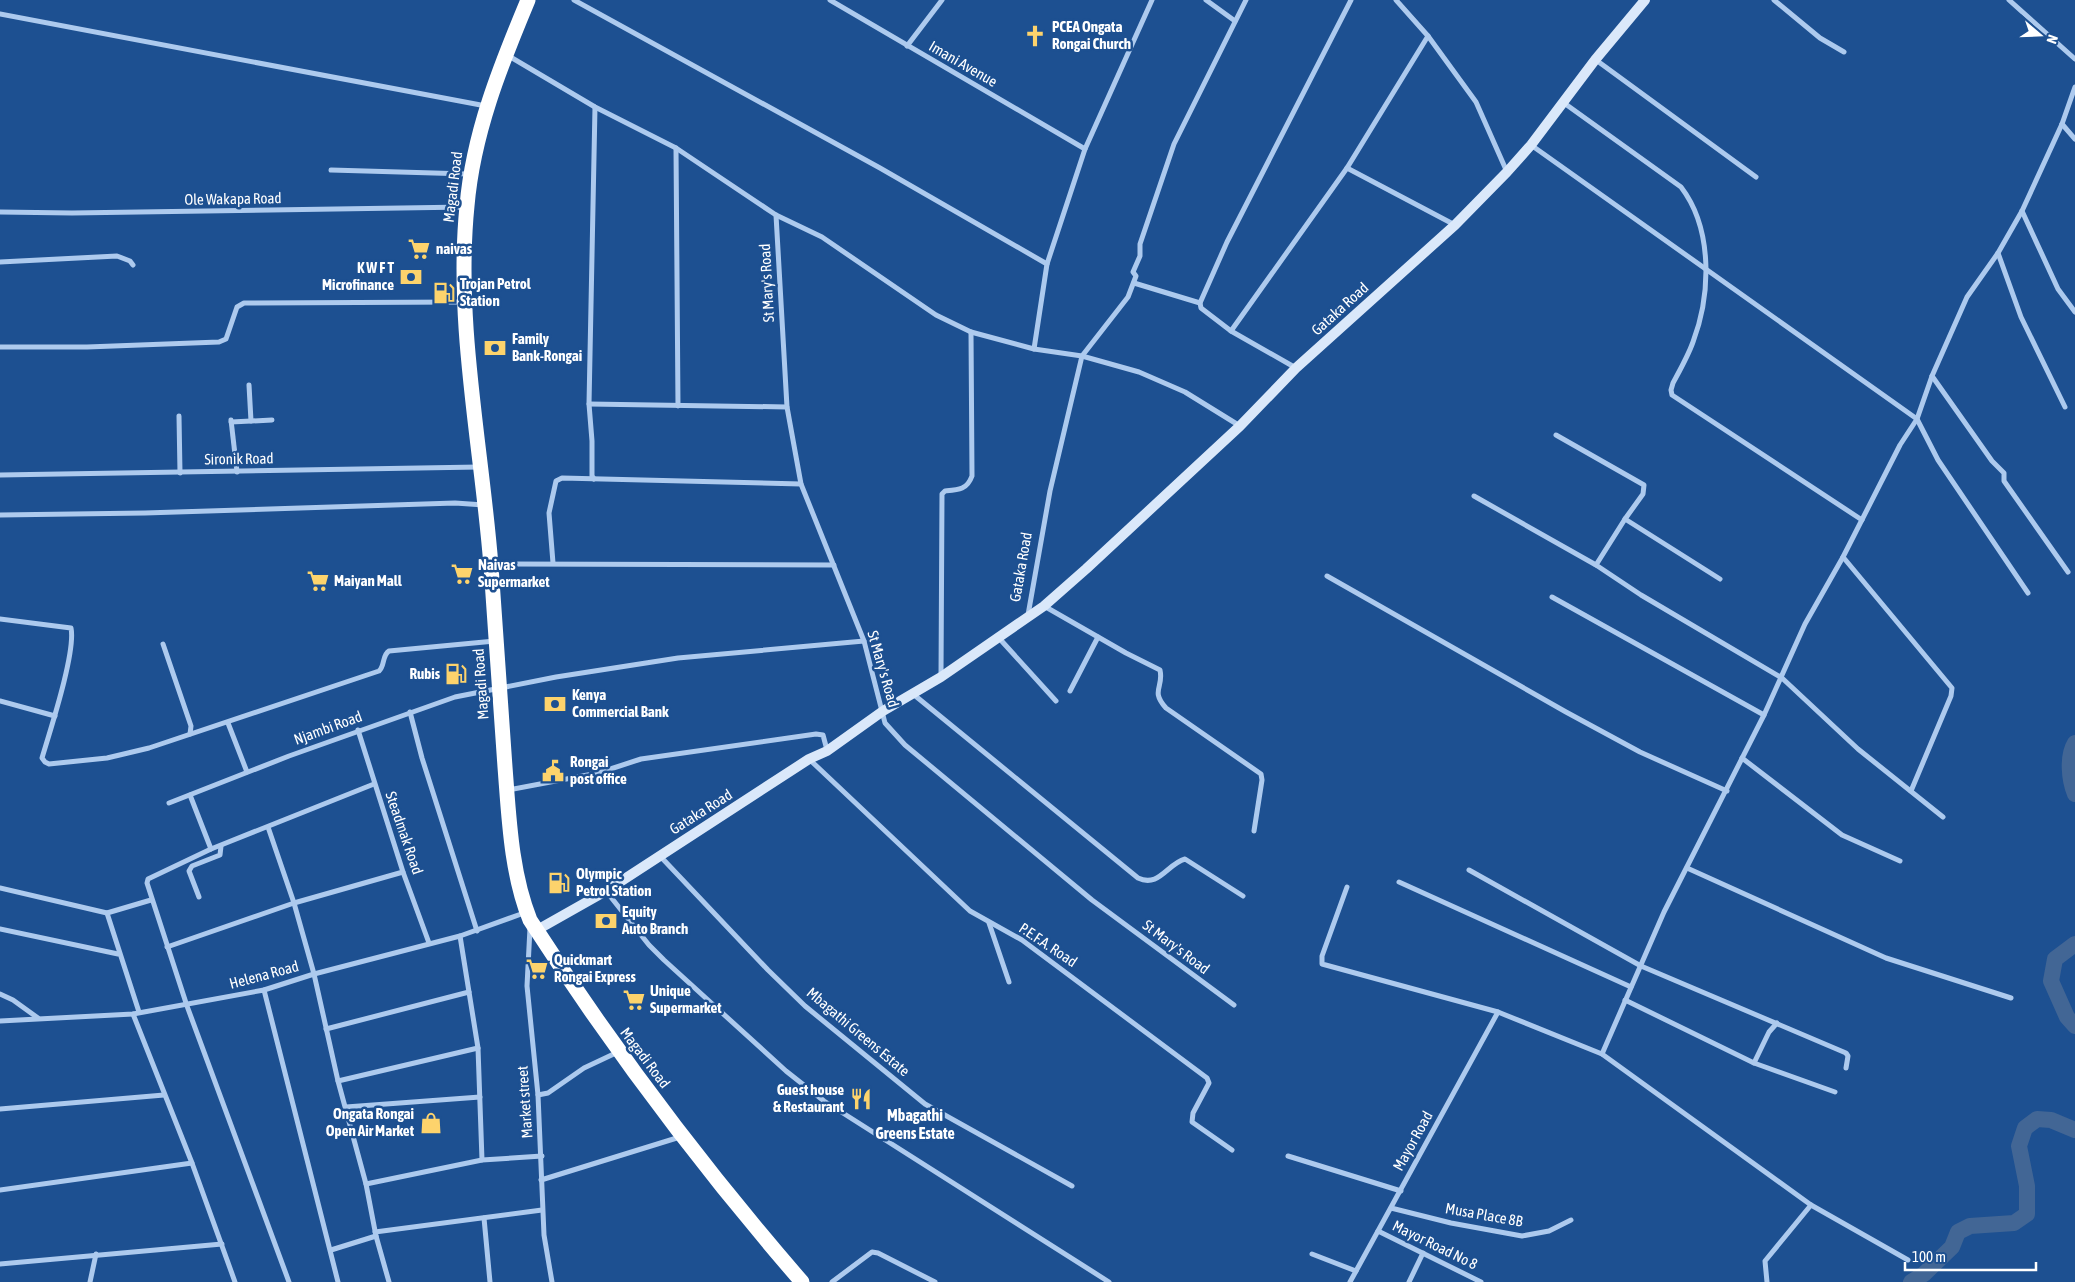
<svg xmlns="http://www.w3.org/2000/svg" width="2075" height="1282" viewBox="0 0 2075 1282" font-family="'Asap Condensed',sans-serif">
  <rect width="100%" height="100%" fill="#1d5091"/>
  <g fill="none" stroke-linecap="round" stroke-linejoin="round">
    <g stroke="#426695" stroke-width="16">
      <path d="M 2075,743 C 2067,756 2069,780 2075,794"/>
      <path d="M 2075,944 L 2055,959 L 2051,981 L 2067,1017 L 2075,1026"/>
      <path d="M 1911,1282 L 1924,1274 L 1952,1247 L 1958,1232 L 1970,1226 L 2014,1223 L 2027,1214 L 2027,1186 L 2019,1146 L 2025,1128 L 2037,1119 L 2051,1120 L 2075,1130"/>
    </g>
    <g stroke="#adcaee" stroke-width="5">
      <path d="M 574,0 L 880,168 L 1047,264"/>
      <path d="M 830,0 L 1085,149"/>
      <path d="M 1206,0 L 1235,21"/>
      <path d="M 1396,0 L 1428,36 L 1476,102 L 1507,172"/>
      <path d="M 1774,0 L 1820,38 L 1844,52"/>
      <path d="M 2009,0 L 2075,59"/>
      <path d="M 0,14 L 486,106"/>
      <path d="M 907,46 L 942,0"/>
      <path d="M 507,55 L 595,107 L 676,148 L 776,215 L 822,237 L 936,315 L 971,332 L 1034,349 L 1082,356 L 1139,372 L 1185,392 L 1240,426"/>
      <path d="M 1596,60 L 1756,177"/>
      <path d="M 1564,103 L 1681,187 C 1713,229 1711,294 1693,342 C 1688,356 1680,370 1673,383 L 1671,390 L 1672,395 L 1862,520"/>
      <path d="M 2062,124 L 2075,139"/>
      <path d="M 1531,145 L 1917,419 L 1938,460 L 2028,593"/>
      <path d="M 676,148 L 678,406"/>
      <path d="M 1347,168 L 1455,225"/>
      <path d="M 331,170 L 468,174"/>
      <path d="M 2022,211 L 2058,289 L 2075,312"/>
      <path d="M 0,212 L 72,213 L 466,207"/>
      <path d="M 776,215 L 787,407 L 801,484 L 864,641 L 885,723 L 905,745 L 1092,900 L 1234,1005"/>
      <path d="M 1998,253 L 2021,317 L 2065,407"/>
      <path d="M 0,262 L 117,256 L 130,261 L 133,265"/>
      <path d="M 1134,283 L 1200,303"/>
      <path d="M 1231,331 L 1347,168 L 1428,36"/>
      <path d="M 0,347 L 87,347 L 219,342 L 226,339 L 237,307 L 244,303 L 462,302"/>
      <path d="M 1034,349 L 1047,264 L 1085,149 L 1152,0"/>
      <path d="M 1296,368 L 1231,331 L 1201,308 L 1200,303 L 1227,242 L 1351,0"/>
      <path d="M 1932,376 L 1992,461 L 2004,473 L 2004,481 L 2068,572"/>
      <path d="M 249,385 L 251,421"/>
      <path d="M 589,404 L 787,407"/>
      <path d="M 179,416 L 180,473"/>
      <path d="M 231,420 L 237,472"/>
      <path d="M 231,422 L 272,420"/>
      <path d="M 1556,435 L 1644,485 L 1643,494 L 1625,519"/>
      <path d="M 0,475 L 479,467"/>
      <path d="M 594,479 L 592,476 L 592,441 L 589,404 L 595,107"/>
      <path d="M 1474,496 L 1596,565 L 1641,595 L 1782,678 L 1858,749 L 1943,817"/>
      <path d="M 0,515 L 145,513 L 455,503 L 484,505"/>
      <path d="M 1843,557 L 1952,688 L 1951,696 L 1911,791"/>
      <path d="M 553,563 L 549,513 L 556,481 L 562,478 L 801,484"/>
      <path d="M 494,564 L 834,565"/>
      <path d="M 1596,565 L 1625,519 L 1720,579"/>
      <path d="M 1327,576 L 1566,712 L 1640,752 L 1727,791"/>
      <path d="M 1552,597 L 1764,715"/>
      <path d="M 1044,606 L 1126,653 L 1160,670 C 1164,688 1150,690 1166,708 L 1261,774 L 1262,780 L 1254,831"/>
      <path d="M 1028,615 L 1050,491 L 1082,356 L 1128,297 L 1136,276 L 1133,272 L 1140,256 L 1140,244 L 1174,144 L 1246,0"/>
      <path d="M 0,619 L 71,628 C 76,652 50,731 42,758 L 45,762 L 49,764 L 107,758 L 149,748 L 379,671 C 385,666 382,655 389,651 L 495,641"/>
      <path d="M 998,637 L 1056,701"/>
      <path d="M 163,644 L 191,726 L 190,734"/>
      <path d="M 941,676 L 942,494 L 945,491 C 958,490 967,490 972,476 L 971,332"/>
      <path d="M 1070,691 L 1098,637"/>
      <path d="M 913,694 L 1138,878 C 1159,888 1167,864 1185,859 L 1243,896"/>
      <path d="M 0,701 L 55,716"/>
      <path d="M 410,712 L 422,758 L 477,931"/>
      <path d="M 228,723 L 247,772"/>
      <path d="M 358,730 L 403,872 L 429,943"/>
      <path d="M 1742,758 L 1842,835 L 1900,861"/>
      <path d="M 809,759 L 970,911 L 1022,940 L 1207,1078 L 1209,1083 L 1193,1113 L 1192,1122 L 1232,1150"/>
      <path d="M 508,790 L 598,773 L 641,759 L 816,734 L 823,735 L 827,750"/>
      <path d="M 190,795 L 211,849"/>
      <path d="M 169,803 L 289,756 L 455,697 L 556,677 L 678,658 L 864,641"/>
      <path d="M 268,827 L 294,903 L 314,974 L 338,1081 L 366,1184 L 376,1236 L 389,1282"/>
      <path d="M 660,856 L 768,970 L 805,1006 L 925,1104 L 1072,1186"/>
      <path d="M 1687,868 L 1886,958 L 2011,998"/>
      <path d="M 1469,870 L 1641,966 L 1846,1053 L 1848,1056 L 1846,1068"/>
      <path d="M 1399,882 L 1631,987"/>
      <path d="M 1347,887 L 1322,956 L 1322,964 L 1498,1012 L 1602,1054 L 1811,1205 L 1908,1260"/>
      <path d="M 0,888 L 107,913 L 139,1012"/>
      <path d="M 606,891 L 649,945 L 664,960 L 786,1071 L 824,1101 L 1109,1282"/>
      <path d="M 199,897 L 189,871 L 192,866 L 220,855 L 221,846"/>
      <path d="M 107,913 L 151,900"/>
      <path d="M 989,923 L 1009,982"/>
      <path d="M 530,928 L 527,986 L 538,1095 L 544,1235 L 552,1282"/>
      <path d="M 0,929 L 118,954"/>
      <path d="M 460,936 L 478,1048 L 482,1160"/>
      <path d="M 167,947 L 294,903 L 403,872"/>
      <path d="M 264,990 L 338,1282"/>
      <path d="M 0,994 L 13,1000 L 38,1018"/>
      <path d="M 1625,1000 L 1754,1063 L 1835,1092"/>
      <path d="M 133,1014 L 192,1163 L 235,1282"/>
      <path d="M 0,1021 L 133,1014 L 264,990 L 314,974 L 460,936 L 524,913"/>
      <path d="M 326,1029 L 469,992"/>
      <path d="M 1602,1054 L 1664,912 L 1764,715 L 1805,624 L 1843,557 L 1900,445 L 1917,419 L 1932,376 L 1967,297 L 1998,253 L 2022,211 L 2062,124 L 2075,87"/>
      <path d="M 1754,1063 L 1769,1032 L 1777,1023"/>
      <path d="M 338,1081 L 478,1048"/>
      <path d="M 538,1095 L 548,1093 L 584,1068 L 618,1052"/>
      <path d="M 346,1107 L 480,1097"/>
      <path d="M 0,1109 L 164,1095"/>
      <path d="M 1288,1156 L 1401,1191"/>
      <path d="M 541,1180 L 680,1137"/>
      <path d="M 366,1184 L 482,1160 L 542,1156"/>
      <path d="M 0,1190 L 192,1163"/>
      <path d="M 1391,1208 L 1451,1223 L 1522,1236 L 1549,1231 L 1571,1220"/>
      <path d="M 484,1218 L 490,1282"/>
      <path d="M 1378,1231 L 1481,1282"/>
      <path d="M 375,1232 L 542,1210"/>
      <path d="M 331,1250 L 376,1236"/>
      <path d="M 1312,1254 L 1356,1271"/>
      <path d="M 0,1264 L 222,1244"/>
      <path d="M 90,1282 L 96,1254"/>
      <path d="M 289,1282 L 187,1006 L 147,883 L 148,879 L 211,849 L 374,784"/>
      <path d="M 832,1282 L 872,1252 L 878,1253 L 935,1282"/>
      <path d="M 1350,1282 L 1498,1012"/>
      <path d="M 1409,1282 L 1423,1253"/>
      <path d="M 1767,1282 L 1765,1261 L 1811,1205"/>
    </g>
    <path stroke="#dae8fa" stroke-width="10" d="M 537,930 L 606,891 L 809,759 L 827,751 L 883,711 L 941,677 L 1044,606 L 1086,569 L 1240,426 L 1296,368 L 1455,225 L 1507,172 L 1531,145 L 1595,60 L 1645,0"/>
    <path stroke="#fff" stroke-width="15" d="M 528,0 C 500,67 473,134 467,206 C 455,324 482,449 491,566 C 496,633 500,700 505,767 C 509,818 511,873 530,920 C 612,1047 703,1168 802,1282"/>
  </g>
  <defs>
    <g id="church-bare" transform="scale(1.725)"><path d="M-1.2-6h2.4v3.5h3.3v2.4h-3.3V6h-2.4V-.1h-3.3v-2.4h3.3Z" fill="#fdd36c" stroke="#1d5091" stroke-width="2.5" paint-order="stroke"/></g>
    <g id="supermarket-bare" transform="scale(1.725)"><path d="M-6-5.5h2.5l.6 2H6L4.5 2H-2.5L-4.4-4H-6ZM-1.5 3.2a1.3 1.3 0 1 0 .1 0ZM3 3.2a1.3 1.3 0 1 0 .1 0Z" fill="#fdd36c" stroke="#1d5091" stroke-width="2.5" paint-order="stroke"/></g>
    <g id="bank-bare" transform="scale(1.725)"><path d="M-6-4H6V4H-6ZM0-2.3a2.3 2.3 0 1 0 0 4.6a2.3 2.3 0 1 0 0-4.6Z" fill="#fdd36c" stroke="#1d5091" stroke-width="2.5" paint-order="stroke"/></g>
    <g id="fuel-bare" transform="scale(1.725)"><path d="M-5.5-6h7V0h2V4h1.3V-2.5L3-4.5l.8-.8L6-3V5H2.5V1h-1V6h-7ZM-4.2-4.7v3.2H.2V-4.7Z" fill="#fdd36c" stroke="#1d5091" stroke-width="2.5" paint-order="stroke"/></g>
    <g id="civic-bare" transform="scale(1.725)"><path d="M-.6-6.5H3V-4.5H.6V-3L4-1V1h2V6H-6V1h2V-1L-.6-3ZM-1.2 2.5V6h2.4V2.5Z" fill="#fdd36c" stroke="#1d5091" stroke-width="2.5" paint-order="stroke"/></g>
    <g id="restaurant-bare" transform="scale(1.725)"><path d="M-5-6h1v4h1v-4h1v4h1v-4h1v5L-1.5 .5V6h-2V.5L-5-1ZM5-6V6H3V1.5H1.5Q1.5-4 5-6Z" fill="#fdd36c" stroke="#1d5091" stroke-width="2.5" paint-order="stroke"/></g>
    <g id="shop-bare" transform="scale(1.725)"><path d="M-5-2.5h2.3a2.7 3.5 0 0 1 5.4 0H5L5.5 6h-11ZM-1.5-2.5h3a1.5 2.3 0 0 0-3 0Z" fill="#fdd36c" stroke="#1d5091" stroke-width="2.5" paint-order="stroke"/></g>
  </defs>
  <g fill-rule="evenodd">
    <use href="#church-bare" x="1035" y="36"/>
    <use href="#supermarket-bare" x="419" y="249"/>
    <use href="#bank-bare" x="411" y="277"/>
    <use href="#fuel-bare" x="444" y="293"/>
    <use href="#bank-bare" x="495" y="348"/>
    <use href="#supermarket-bare" x="462" y="574"/>
    <use href="#supermarket-bare" x="318" y="581"/>
    <use href="#fuel-bare" x="456" y="674"/>
    <use href="#bank-bare" x="555" y="704"/>
    <use href="#civic-bare" x="553" y="771"/>
    <use href="#fuel-bare" x="559" y="883"/>
    <use href="#bank-bare" x="606" y="921"/>
    <use href="#supermarket-bare" x="537" y="969"/>
    <use href="#supermarket-bare" x="634" y="1000"/>
    <use href="#restaurant-bare" x="861" y="1099"/>
    <use href="#shop-bare" x="431" y="1123"/>
  </g>
  <g text-anchor="middle" stroke-width="5" stroke-linejoin="round" paint-order="stroke">
    <g font-size="15" font-weight="bold" fill="#fff" stroke="#1d5091" text-anchor="start">
      <text x="1052" y="32">PCEA Ongata<tspan x="1052" dy="17">Rongai Church</tspan></text>
      <text x="436" y="254">naivas</text>
      <text x="394" y="273" text-anchor="end">K W F T<tspan x="394" dy="17">Microfinance</tspan></text>
      <text x="460" y="289">Trojan Petrol<tspan x="460" dy="17">Station</tspan></text>
      <text x="512" y="344">Family<tspan x="512" dy="17">Bank-Rongai</tspan></text>
      <text x="478" y="570">Naivas<tspan x="478" dy="17">Supermarket</tspan></text>
      <text x="334" y="586">Maiyan Mall</text>
      <text x="440" y="679" text-anchor="end">Rubis</text>
      <text x="572" y="700">Kenya<tspan x="572" dy="17">Commercial Bank</tspan></text>
      <text x="570" y="767">Rongai<tspan x="570" dy="17">post office</tspan></text>
      <text x="576" y="879">Olympic<tspan x="576" dy="17">Petrol Station</tspan></text>
      <text x="622" y="917">Equity<tspan x="622" dy="17">Auto Branch</tspan></text>
      <text x="554" y="965">Quickmart<tspan x="554" dy="17">Rongai Express</tspan></text>
      <text x="650" y="996">Unique<tspan x="650" dy="17">Supermarket</tspan></text>
      <text x="844" y="1095" text-anchor="end">Guest house<tspan x="844" dy="17">&amp; Restaurant</tspan></text>
      <text x="414" y="1119" text-anchor="end">Ongata Rongai<tspan x="414" dy="17">Open Air Market</tspan></text>
    </g>
    <g font-size="15" fill="#fff" stroke="#1d5091">
      <text transform="translate(963 64) rotate(30)" y="5">Imani Avenue</text>
      <text transform="translate(453 187) rotate(-83)" y="5">Magadi Road</text>
      <text transform="translate(233 199) rotate(-1)" y="5">Ole Wakapa Road</text>
      <text transform="translate(767 283) rotate(-93)" y="5">St Mary's Road</text>
      <text transform="translate(1340 309) rotate(-42)" y="5">Gataka Road</text>
      <text transform="translate(239 459) rotate(-1)" y="5">Sironik Road</text>
      <text transform="translate(1021 567) rotate(-80)" y="5">Gataka Road</text>
      <text transform="translate(883 669) rotate(74)" y="5">St Mary's Road</text>
      <text transform="translate(481 684) rotate(-94)" y="5">Magadi Road</text>
      <text transform="translate(328 728) rotate(-20)" y="5">Njambi Road</text>
      <text transform="translate(701 812) rotate(-32)" y="5">Gataka Road</text>
      <text transform="translate(404 833) rotate(71)" y="5">Steadmak Road</text>
      <text transform="translate(1048 945) rotate(34)" y="5">P.E.F.A. Road</text>
      <text transform="translate(1176 947) rotate(37)" y="5">St Mary's Road</text>
      <text transform="translate(264 975) rotate(-15)" y="5">Helena Road</text>
      <text transform="translate(858 1032) rotate(40)" y="5">Mbagathi Greens Estate</text>
      <text transform="translate(645 1058) rotate(53)" y="5">Magadi Road</text>
      <text transform="translate(525 1102) rotate(-94)" y="5">Market street</text>
      <text transform="translate(1413 1141) rotate(-61)" y="5">Mayor Road</text>
      <text transform="translate(1484 1215) rotate(10)" y="5">Musa Place 8B</text>
      <text transform="translate(1435 1245) rotate(26)" y="5">Mayor Road No 8</text>
    </g>
    <g font-size="16" font-weight="bold" fill="#fff" stroke="#1d5091">
      <text x="915" y="1121">Mbagathi<tspan x="915" dy="18">Greens Estate</tspan></text>
    </g>
  </g>
  <g transform="translate(2040 35) rotate(109)" stroke="#1d5091" stroke-width="4" paint-order="stroke">
  <path d="M0-4L9 19L0 12L-9 19Z" fill="#ffffff"/>
  <text y="-8" font-size="14" font-weight="bold" text-anchor="middle" fill="#ffffff">N</text>
  </g>
  <path d="M1905 1262v8h131v-8" fill="none" stroke="#ffffff" stroke-width="2.5"/>
  <text x="1912" y="1262" font-size="15" fill="#ffffff" stroke="#1d5091" stroke-width="4" paint-order="stroke">100 m</text>
</svg>
